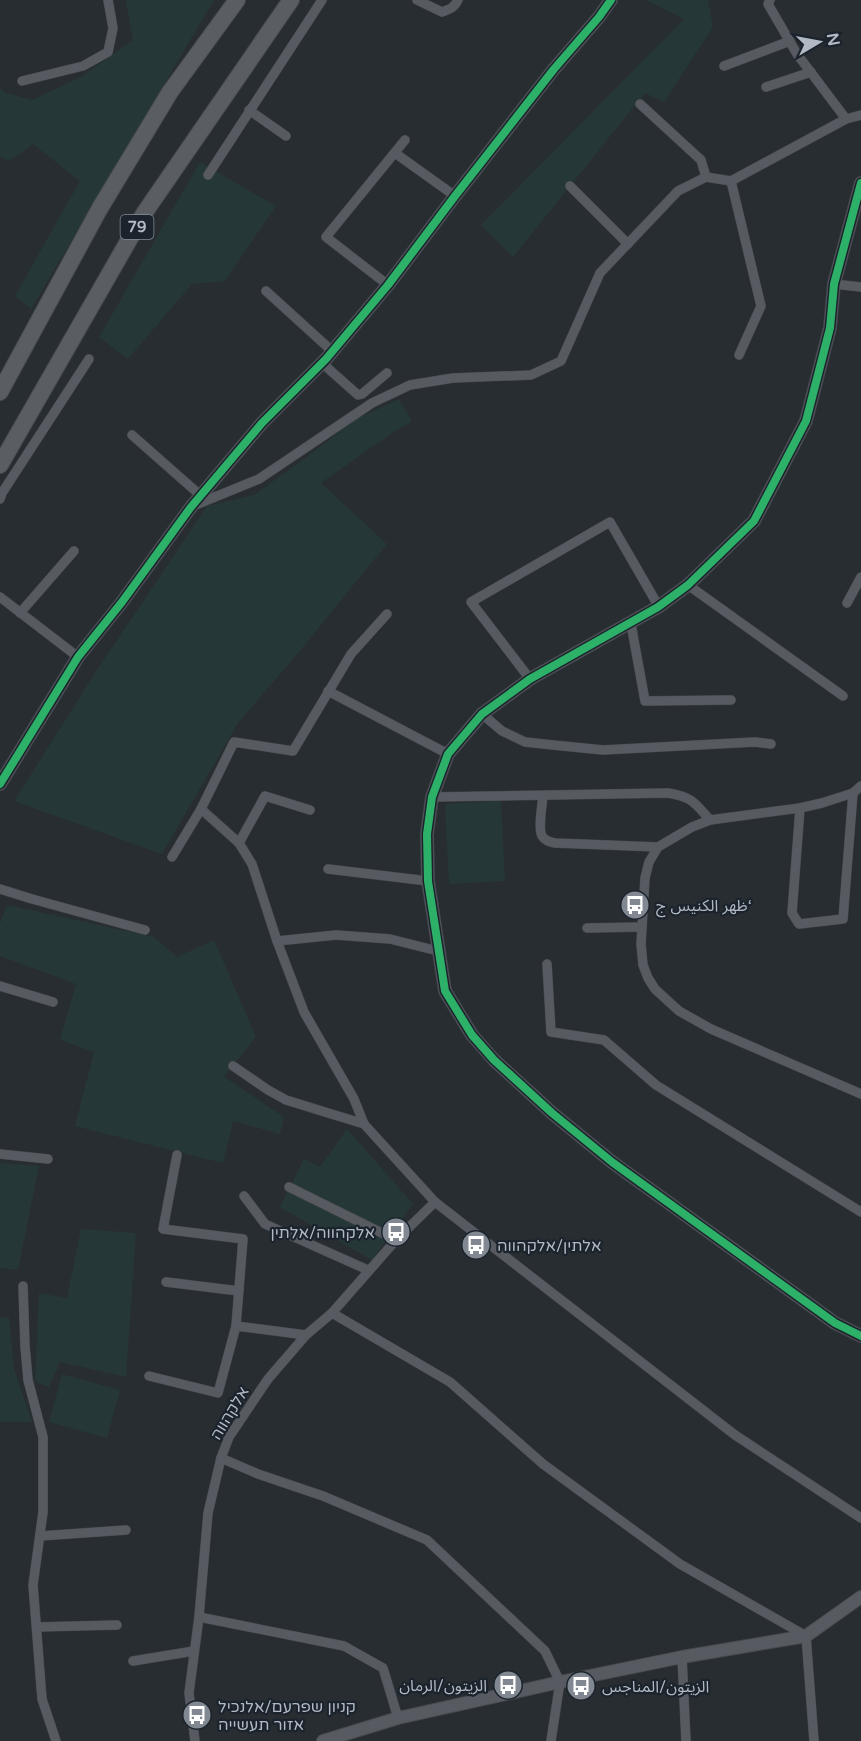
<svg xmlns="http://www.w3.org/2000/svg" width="861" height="1741" viewBox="0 0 861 1741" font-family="'Varela Round','Noto Sans Arabic',Heebo,sans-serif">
  <rect width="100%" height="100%" fill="#282d32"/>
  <g fill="#263738">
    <path d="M 126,0 L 214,0 L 31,309 L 15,296 L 80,181 L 33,144 L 9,161 L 0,156 L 0,88 L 6,93 L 32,100 L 81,77 L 133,40 Z"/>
    <path d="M 646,0 L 708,0 L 713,27 L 664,102 L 645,93 L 513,257 L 481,225 L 684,19 Z"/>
    <path d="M 200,162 L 276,206 L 225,281 L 192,284 L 128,359 L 99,337 Z"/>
    <path d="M 399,399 L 412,422 L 395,431 L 321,483 L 387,544 L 298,653 L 238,723 L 162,854 L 14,801 L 97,670 L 207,506 L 254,495 L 304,459 L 356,419 Z"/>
    <path d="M 501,801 L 505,881 L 449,884 L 445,804 Z"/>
    <path d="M 7,905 L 154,937 L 177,957 L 214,940 L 256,1037 L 224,1077 L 284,1117 L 280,1134 L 233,1121 L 223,1163 L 75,1126 L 94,1052 L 60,1040 L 76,984 L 0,956 L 0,923 Z"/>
    <path d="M 347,1129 L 413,1204 L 372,1260 L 280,1207 L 304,1159 L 320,1167 Z"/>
    <path d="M 0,1163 L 39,1166 L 18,1270 L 0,1268 Z"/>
    <path d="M 81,1229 L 136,1233 L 126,1377 L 60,1362 L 49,1387 L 35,1382 L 39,1293 L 67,1298 Z"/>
    <path d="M 9,1317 L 14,1369 L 32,1422 L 0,1422 L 0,1318 Z"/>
    <path d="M 62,1374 L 120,1390 L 107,1438 L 49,1422 Z"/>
  </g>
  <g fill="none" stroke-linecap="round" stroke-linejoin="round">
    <g stroke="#46494d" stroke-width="10">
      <g id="minor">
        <path d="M 417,0 L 442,12 C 450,9 454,8 458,0"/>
        <path d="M 770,0 L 768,4 L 797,54 L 846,119"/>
        <path d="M 724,66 L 790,41"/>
        <path d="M 22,81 L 83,66 L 108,52 L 113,28 L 108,0"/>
        <path d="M 766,87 L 811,72"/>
        <path d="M 640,104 L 701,160 L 706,177"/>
        <path d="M 249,110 L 286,136"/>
        <path d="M 395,153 L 455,196"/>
        <path d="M 208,175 L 322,0"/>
        <path d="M 570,186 L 628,244"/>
        <path d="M 834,284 L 861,287"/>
        <path d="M 388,285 L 326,237 L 405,140"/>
        <path d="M 266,291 L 332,351"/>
        <path d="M 739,355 L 761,306 L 731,181 L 846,119 L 861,115"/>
        <path d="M 322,363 L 358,395 L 362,394 L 387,373"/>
        <path d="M 132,435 L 200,495"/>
        <path d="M 0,499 L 2,493 L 89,359"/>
        <path d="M 193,506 L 259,479 L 372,403 L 410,385 L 453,378 L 531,375 L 561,361 L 600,273 L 678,191 L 706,177 L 731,181"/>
        <path d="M 688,585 L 843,696"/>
        <path d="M 0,597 L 78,657"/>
        <path d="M 847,603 L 861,577"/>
        <path d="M 20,613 L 74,551"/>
        <path d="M 631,624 L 645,701 L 731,700"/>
        <path d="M 530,679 L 471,602 L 610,522 L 659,607"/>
        <path d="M 328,691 L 448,754"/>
        <path d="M 482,714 L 502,731 L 525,742 L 553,745 L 603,750 L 755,742 L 771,744"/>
        <path d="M 861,786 L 853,793 L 822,803 L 800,808 L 710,820 L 692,827 L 658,847 L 649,862 L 645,878 L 641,944 L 643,965 L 648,978 L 655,989 L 679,1011 L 711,1029 L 861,1094"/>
        <path d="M 543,796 C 542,806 538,828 542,836 C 545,841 550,842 555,843 L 658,847"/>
        <path d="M 432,797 L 668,793 C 692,797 694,802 710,820"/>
        <path d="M 800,808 L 792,913 L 799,924 L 843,919 L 853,793"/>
        <path d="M 201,809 L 234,742 L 293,751 L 351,654 L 387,614"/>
        <path d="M 239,843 L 265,796 L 310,810"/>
        <path d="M 172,857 L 201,809 L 239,843 L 252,864 L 277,941"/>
        <path d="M 328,869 L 428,881"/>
        <path d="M 0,889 L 32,899 L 145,930"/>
        <path d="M 587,928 L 642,927"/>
        <path d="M 438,951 L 390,939 L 336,935 L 277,941 L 304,1012 L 354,1099 L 364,1124 L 435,1202 L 735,1435 L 861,1518"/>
        <path d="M 547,964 L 551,1032 L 604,1040 L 656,1085 L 861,1212"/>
        <path d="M 0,986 L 53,1002"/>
        <path d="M 233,1066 L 268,1090 L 286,1100 L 364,1124"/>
        <path d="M 0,1154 L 48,1159"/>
        <path d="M 289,1187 L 396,1240"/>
        <path d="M 244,1196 L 265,1224 L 368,1270"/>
        <path d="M 166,1282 L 239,1291"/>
        <path d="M 23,1286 L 25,1346 L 28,1380 L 43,1437 L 43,1512 L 33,1585 L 42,1699 L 56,1741"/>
        <path d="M 332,1313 L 450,1382 L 543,1464 L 680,1564 L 806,1636 L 814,1741"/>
        <path d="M 236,1326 L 306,1335"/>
        <path d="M 149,1376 L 218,1393 L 236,1326 L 243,1239 L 163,1229 L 177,1155"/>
        <path d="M 221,1458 L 258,1474 L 323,1496 L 427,1540 L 545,1651 L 560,1682 L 551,1741"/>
        <path d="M 40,1536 L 126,1530"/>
        <path d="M 199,1617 L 344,1646 L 383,1668 L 398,1718"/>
        <path d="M 37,1627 L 117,1625"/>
        <path d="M 682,1657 L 686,1741"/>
        <path d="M 133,1661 L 194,1651"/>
        <path d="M 195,1741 L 189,1693 L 199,1617 L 208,1513 L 221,1458 L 229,1437 L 268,1379 L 306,1335 L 332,1313 L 396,1240 L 435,1202"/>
      </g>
    </g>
    <g stroke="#46494d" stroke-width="14">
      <g id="tertiary">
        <path d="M 861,183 L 834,284 L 830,328 L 806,421 L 754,521 L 688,585 L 658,607 L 530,679 L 482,714 L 448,754 L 432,797 L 427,834 L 428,881 L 445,991 L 472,1035 L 494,1060 L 552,1113 L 612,1162 L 835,1323 L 861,1336"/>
        <path d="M 0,784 L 78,657 L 122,602 L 191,507 L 262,423 L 326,359 L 388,285 L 455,196 L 554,69 L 599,17 L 611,0"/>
        <path d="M 323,1741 L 398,1718 L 560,1682 L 682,1657 L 806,1636 L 861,1597"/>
      </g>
    </g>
    <g stroke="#44494e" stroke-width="18">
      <g id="trunk">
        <path d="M 0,392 L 100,208 L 170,92 L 237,0"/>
        <path d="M 0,465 L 145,212 L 291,0"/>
      </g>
    </g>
    <use href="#minor" stroke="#575b61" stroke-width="9"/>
    <use href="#tertiary" stroke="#575b61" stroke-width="12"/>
    <use href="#trunk" stroke="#5a5e62" stroke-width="16"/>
    <g stroke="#1b232c" stroke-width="11">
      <g id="cycleway">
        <path d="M 861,183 L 834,284 L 830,328 L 806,421 L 754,521 L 688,585 L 658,607 L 530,679 L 482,714 L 448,754 L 432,797 L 427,834 L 428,881 L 445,991 L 472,1035 L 494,1060 L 552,1113 L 612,1162 L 835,1323 L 861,1336"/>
        <path d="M 0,784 L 78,657 L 122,602 L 191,507 L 262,423 L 326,359 L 388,285 L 455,196 L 554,69 L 599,17 L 611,0"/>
      </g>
    </g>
    <use href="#cycleway" stroke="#2db169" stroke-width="8"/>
  </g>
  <defs>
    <g id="bus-disc" transform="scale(1.5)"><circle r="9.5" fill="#818891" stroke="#1b232c"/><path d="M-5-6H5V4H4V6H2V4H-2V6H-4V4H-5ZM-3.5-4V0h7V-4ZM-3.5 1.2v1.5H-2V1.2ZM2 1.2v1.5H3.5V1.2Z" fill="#fff"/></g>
  </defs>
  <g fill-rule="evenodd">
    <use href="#bus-disc" x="635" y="905"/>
    <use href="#bus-disc" x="396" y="1232"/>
    <use href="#bus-disc" x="476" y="1245"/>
    <use href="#bus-disc" x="508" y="1685"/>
    <use href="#bus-disc" x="581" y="1686"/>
    <use href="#bus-disc" x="197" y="1715"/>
  </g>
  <g text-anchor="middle" stroke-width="4.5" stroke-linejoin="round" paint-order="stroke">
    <rect fill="#1b232c" stroke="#848c96" stroke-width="1.5" x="120.5" y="215" width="33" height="24" rx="4.5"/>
    <g font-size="15" font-weight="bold" fill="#b1b9c4">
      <text x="137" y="232">79</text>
    </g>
    <g font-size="16" fill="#b1b9c4" stroke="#1b232c" text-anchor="start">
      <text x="656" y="911">ظهر الكنيس ج‘</text>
      <text x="375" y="1238" text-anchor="end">אלקהווה/אלתין</text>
      <text x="497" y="1251">אלתין/אלקהווה</text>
      <text x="487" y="1691" text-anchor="end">الزيتون/الرمان</text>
      <text x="602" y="1692">الزيتون/المناجس</text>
      <text x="218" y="1712">קניון שפרעם/אלנכיל<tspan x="218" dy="18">אזור תעשייה</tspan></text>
    </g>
    <g font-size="16" fill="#b1b9c4" stroke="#1b232c">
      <text transform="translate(229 1413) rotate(-59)" y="6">אלקהווה</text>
    </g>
  </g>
  <g transform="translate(819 42) rotate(80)" stroke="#1b232c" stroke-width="4.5" paint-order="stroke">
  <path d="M0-4.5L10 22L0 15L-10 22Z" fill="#b1b9c4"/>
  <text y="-9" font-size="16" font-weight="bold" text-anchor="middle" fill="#b1b9c4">N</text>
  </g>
</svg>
